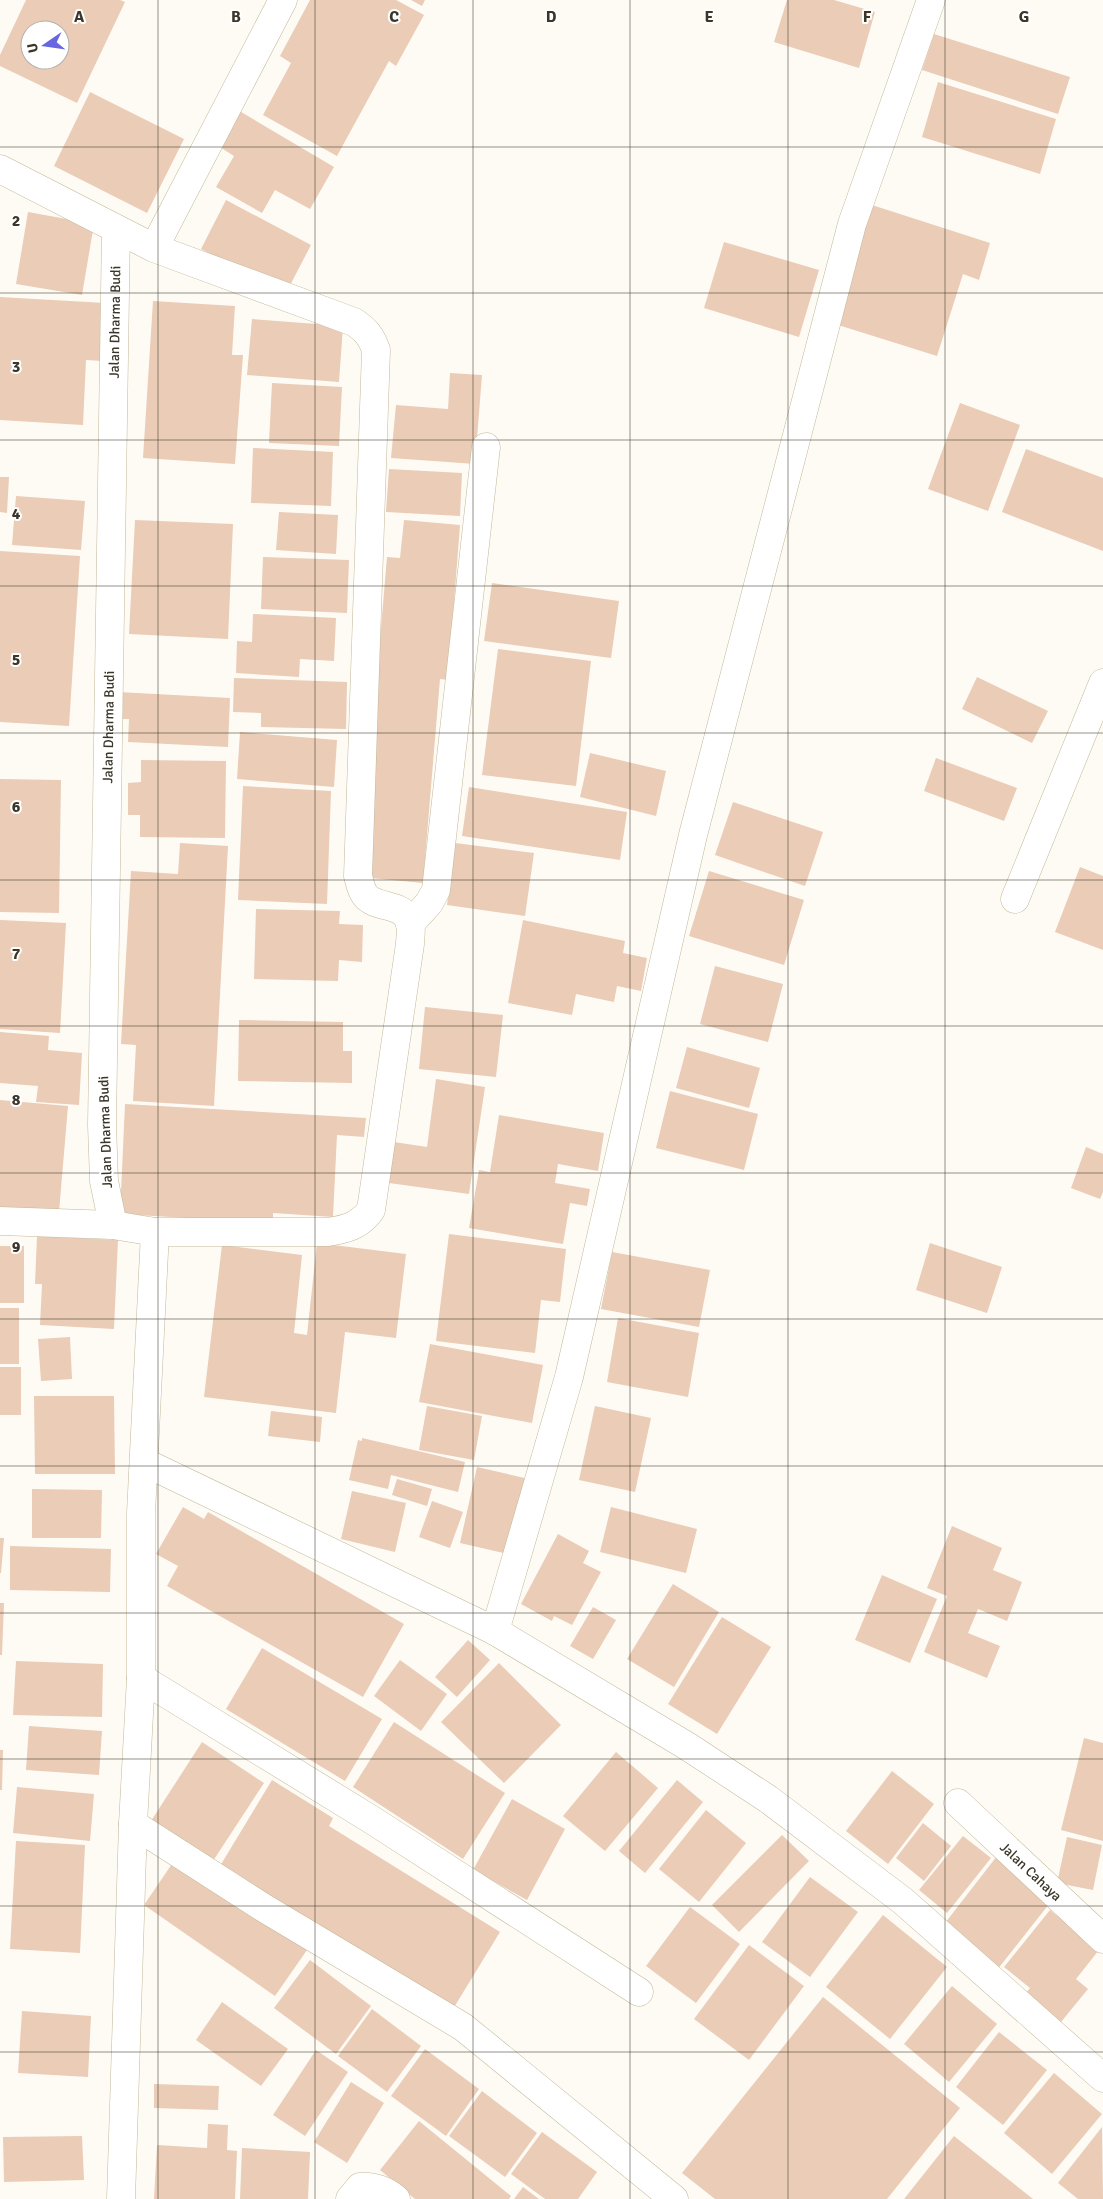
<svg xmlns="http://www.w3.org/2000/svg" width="1103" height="2199" viewBox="0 0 1103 2199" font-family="Signika,sans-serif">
  <rect width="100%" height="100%" fill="#fefbf5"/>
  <g fill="#eaccb7" fill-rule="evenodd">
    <path d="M 26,0 L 120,0 L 125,2 L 77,103 L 0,66 L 0,55 ZM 30,30 L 60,30 L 60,60 L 30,60 Z"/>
    <path d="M 310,0 L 396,0 L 424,15 L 396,66 L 389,61 L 337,156 L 263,115 L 291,63 L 280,56 Z"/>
    <path d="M 411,0 L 425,0 L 422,6 Z"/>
    <path d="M 787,0 L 834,0 L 875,12 L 859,68 L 774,42 Z"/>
    <path d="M 934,34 L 1070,77 L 1058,114 L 922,70 Z"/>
    <path d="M 938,82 L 1056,119 L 1040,174 L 922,137 Z"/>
    <path d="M 90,92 L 184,139 L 147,213 L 54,166 Z"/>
    <path d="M 236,109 L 334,167 L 310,209 L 275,190 L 262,213 L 216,187 L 234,156 L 215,144 Z"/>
    <path d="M 226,200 L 311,245 L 286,293 L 201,249 Z"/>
    <path d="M 872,205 L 990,243 L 979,280 L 963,274 L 937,356 L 835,324 Z"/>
    <path d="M 28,212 L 94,224 L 82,295 L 16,284 Z"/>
    <path d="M 724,242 L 819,270 L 799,337 L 704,308 Z"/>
    <path d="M 0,297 L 105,303 L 102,361 L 86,360 L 83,425 L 0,420 Z"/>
    <path d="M 153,301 L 235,306 L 232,355 L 243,355 L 235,464 L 143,458 Z"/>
    <path d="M 252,319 L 343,326 L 339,382 L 247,375 Z"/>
    <path d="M 450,373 L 482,375 L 475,464 L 391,458 L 396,405 L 448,409 Z"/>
    <path d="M 272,383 L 342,387 L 339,446 L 269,443 Z"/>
    <path d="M 960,403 L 1020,425 L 988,511 L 928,489 Z"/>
    <path d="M 253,448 L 333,452 L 331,506 L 251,503 Z"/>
    <path d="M 1026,449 L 1103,478 L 1103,551 L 1002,512 Z"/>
    <path d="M 389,469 L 462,473 L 460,516 L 386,512 Z"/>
    <path d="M 0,477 L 9,477 L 7,513 L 0,512 Z"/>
    <path d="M 16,496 L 85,501 L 81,550 L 12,545 Z"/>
    <path d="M 279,512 L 338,515 L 336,554 L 276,550 Z"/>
    <path d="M 135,520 L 233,524 L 228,639 L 129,634 Z"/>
    <path d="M 404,520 L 460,525 L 448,680 L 440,679 L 423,883 L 360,877 L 387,557 L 400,558 Z"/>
    <path d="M 0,551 L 80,556 L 69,726 L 0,722 Z"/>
    <path d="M 263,557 L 349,560 L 347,613 L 261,609 Z"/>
    <path d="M 492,583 L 619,601 L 611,658 L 484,641 Z"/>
    <path d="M 253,614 L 336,618 L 334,661 L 300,659 L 299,677 L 236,673 L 237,641 L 252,642 Z"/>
    <path d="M 498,649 L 591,661 L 576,786 L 482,775 Z"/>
    <path d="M 977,677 L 1048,711 L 1032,743 L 962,709 Z"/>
    <path d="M 234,678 L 347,682 L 346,729 L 261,727 L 261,713 L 233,712 Z"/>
    <path d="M 118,692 L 230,698 L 228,747 L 128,742 L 129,719 L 117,719 Z"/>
    <path d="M 240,732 L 337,740 L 334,787 L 237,779 Z"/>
    <path d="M 590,753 L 666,771 L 656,816 L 580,797 Z"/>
    <path d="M 936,758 L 1017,788 L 1004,821 L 924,791 Z"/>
    <path d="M 141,760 L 226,761 L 225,838 L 140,837 L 140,815 L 128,815 L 128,783 L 141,782 Z"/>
    <path d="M 0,779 L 61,780 L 59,913 L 0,912 Z"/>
    <path d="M 243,786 L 331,791 L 327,904 L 238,900 Z"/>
    <path d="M 469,787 L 627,812 L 620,860 L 462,836 Z"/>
    <path d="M 733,802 L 823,832 L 805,886 L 715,855 Z"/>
    <path d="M 180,843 L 228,846 L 214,1106 L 133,1101 L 136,1045 L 121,1044 L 131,871 L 178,874 Z"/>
    <path d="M 455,843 L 534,853 L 525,916 L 447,905 Z"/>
    <path d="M 1080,867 L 1103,876 L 1103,950 L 1055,932 Z"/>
    <path d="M 709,871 L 804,900 L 784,965 L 689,936 Z"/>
    <path d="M 256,909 L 340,911 L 339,924 L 363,925 L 362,962 L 339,960 L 338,981 L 254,979 Z"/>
    <path d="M 0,920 L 66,923 L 60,1033 L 0,1029 Z"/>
    <path d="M 523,920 L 625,941 L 623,953 L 647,958 L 641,991 L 617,986 L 614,1002 L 576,994 L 572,1015 L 508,1003 Z"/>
    <path d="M 715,966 L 783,984 L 768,1042 L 700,1024 Z"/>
    <path d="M 425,1007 L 503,1015 L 496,1077 L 419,1069 Z"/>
    <path d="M 239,1020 L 343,1022 L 343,1051 L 352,1051 L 352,1083 L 238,1081 Z"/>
    <path d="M 0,1032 L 49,1036 L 48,1050 L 82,1053 L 79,1105 L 36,1102 L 38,1086 L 0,1083 Z"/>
    <path d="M 687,1047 L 760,1068 L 749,1108 L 676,1088 Z"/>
    <path d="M 436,1079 L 485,1087 L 469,1194 L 389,1183 L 394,1142 L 427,1147 Z"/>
    <path d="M 670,1091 L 758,1114 L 744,1170 L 656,1148 Z"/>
    <path d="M 0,1100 L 68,1106 L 59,1212 L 0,1207 Z"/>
    <path d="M 125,1104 L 366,1118 L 364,1137 L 337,1135 L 333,1217 L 273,1213 L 273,1223 L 120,1214 Z"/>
    <path d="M 499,1115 L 604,1133 L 598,1171 L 558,1164 L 555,1183 L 590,1189 L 587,1206 L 570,1203 L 563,1244 L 469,1228 L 479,1170 L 490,1172 Z"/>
    <path d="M 1086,1147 L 1103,1154 L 1103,1192 L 1100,1199 L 1071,1188 Z"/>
    <path d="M 449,1234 L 566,1249 L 560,1302 L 541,1300 L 535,1353 L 436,1341 Z"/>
    <path d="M 37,1236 L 118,1240 L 114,1329 L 40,1325 L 42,1284 L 35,1284 Z"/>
    <path d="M 317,1243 L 406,1254 L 396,1338 L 345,1332 L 336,1413 L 204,1397 L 222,1245 L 302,1255 L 294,1333 L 307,1335 Z"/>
    <path d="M 930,1243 L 1002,1267 L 987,1313 L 916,1290 Z"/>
    <rect x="0" y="1246" width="24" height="57"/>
    <path d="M 612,1252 L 710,1270 L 699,1327 L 601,1309 Z"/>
    <rect x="0" y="1308" width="19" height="56"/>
    <path d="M 618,1318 L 699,1333 L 688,1397 L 607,1382 Z"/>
    <path d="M 70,1337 L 72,1379 L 41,1381 L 38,1339 Z"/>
    <path d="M 430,1344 L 543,1365 L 532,1423 L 419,1402 Z"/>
    <rect x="0" y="1367" width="21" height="48"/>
    <path d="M 34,1396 L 114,1396 L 115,1474 L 35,1474 Z"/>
    <path d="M 427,1406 L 482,1416 L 474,1460 L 419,1450 Z"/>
    <path d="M 595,1406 L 651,1418 L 635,1492 L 579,1480 Z"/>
    <path d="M 271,1411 L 322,1417 L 320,1442 L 268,1436 Z"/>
    <path d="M 362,1438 L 465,1462 L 458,1492 L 391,1475 L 388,1489 L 349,1480 L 358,1440 L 362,1441 Z"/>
    <path d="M 477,1467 L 529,1479 L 512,1555 L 460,1543 Z"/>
    <path d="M 397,1479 L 432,1489 L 427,1506 L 392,1495 Z"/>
    <path d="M 32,1489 L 102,1490 L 101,1538 L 32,1538 Z"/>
    <path d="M 352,1491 L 406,1503 L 395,1552 L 341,1539 Z"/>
    <path d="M 432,1501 L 463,1512 L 450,1548 L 419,1537 Z"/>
    <path d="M 183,1507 L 204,1519 L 208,1512 L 404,1624 L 363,1697 L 167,1586 L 178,1566 L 156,1554 Z"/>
    <path d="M 611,1507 L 697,1529 L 686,1573 L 600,1552 Z"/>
    <path d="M 952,1526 L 1002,1548 L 993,1570 L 1022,1582 L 1007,1621 L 978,1609 L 968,1633 L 1000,1646 L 987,1678 L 924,1652 L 947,1596 L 927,1588 Z"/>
    <path d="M 558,1534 L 589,1551 L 583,1563 L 601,1572 L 572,1625 L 554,1616 L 552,1621 L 521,1604 Z"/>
    <path d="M 0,1538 L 4,1538 L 1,1573 L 0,1573 Z"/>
    <path d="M 10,1546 L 111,1549 L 110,1592 L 10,1590 Z"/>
    <path d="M 882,1575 L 937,1599 L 910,1663 L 855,1640 Z"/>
    <path d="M 673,1584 L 719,1612 L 674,1687 L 627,1659 Z"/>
    <path d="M 0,1603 L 4,1603 L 2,1655 L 0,1655 Z"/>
    <path d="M 593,1607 L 616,1620 L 593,1659 L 570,1646 Z"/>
    <path d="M 722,1617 L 771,1647 L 717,1734 L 668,1704 Z"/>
    <path d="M 468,1640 L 490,1660 L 457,1697 L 435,1677 Z"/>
    <path d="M 262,1648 L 382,1719 L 345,1781 L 226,1709 Z"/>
    <path d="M 400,1660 L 447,1694 L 421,1731 L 374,1696 Z"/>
    <path d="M 16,1661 L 103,1664 L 102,1717 L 13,1715 Z"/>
    <path d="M 499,1663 L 561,1725 L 504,1783 L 441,1722 Z"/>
    <path d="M 394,1722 L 505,1793 L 463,1859 L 353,1787 Z"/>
    <path d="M 29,1726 L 102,1731 L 99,1775 L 26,1770 Z"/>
    <path d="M 1084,1738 L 1103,1743 L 1103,1841 L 1061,1830 Z"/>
    <path d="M 202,1742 L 264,1783 L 213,1861 L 151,1821 Z"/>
    <path d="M 0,1750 L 3,1750 L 2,1790 L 0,1790 Z"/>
    <path d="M 616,1752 L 658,1788 L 605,1851 L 563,1816 Z"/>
    <path d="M 892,1771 L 934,1804 L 888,1864 L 846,1831 Z"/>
    <path d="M 272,1780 L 333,1818 L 329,1826 L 500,1932 L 453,2009 L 220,1866 Z"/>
    <path d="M 677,1780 L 703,1802 L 645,1873 L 619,1851 Z"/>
    <path d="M 17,1787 L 94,1794 L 90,1841 L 13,1833 Z"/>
    <path d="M 512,1799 L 565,1829 L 527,1900 L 473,1870 Z"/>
    <path d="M 706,1810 L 746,1843 L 699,1902 L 659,1869 Z"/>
    <path d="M 923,1823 L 951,1846 L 924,1881 L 896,1858 Z"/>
    <path d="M 782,1835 L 809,1861 L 739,1932 L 712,1905 Z"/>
    <path d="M 963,1836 L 991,1858 L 947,1913 L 919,1890 Z"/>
    <path d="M 1067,1837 L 1102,1845 L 1093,1890 L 1057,1883 Z"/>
    <path d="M 16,1841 L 85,1845 L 80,1953 L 10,1949 Z"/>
    <path d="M 997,1856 L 1053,1899 L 997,1970 L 942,1927 Z"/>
    <path d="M 176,1858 L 307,1950 L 275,1996 L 144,1905 Z"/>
    <path d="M 810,1877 L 858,1912 L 810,1977 L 762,1942 Z"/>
    <path d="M 690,1907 L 740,1944 L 696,2003 L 646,1966 Z"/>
    <path d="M 1050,1910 L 1099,1950 L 1076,1979 L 1088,1989 L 1061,2022 L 1025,1994 L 1030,1988 L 1004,1967 Z"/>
    <path d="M 883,1915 L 947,1967 L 890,2039 L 826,1987 Z"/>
    <path d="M 749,1945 L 804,1986 L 749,2060 L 694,2019 Z"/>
    <path d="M 310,1960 L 371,2006 L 336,2054 L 274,2008 Z"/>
    <path d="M 952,1986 L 997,2024 L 949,2082 L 904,2044 Z"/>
    <path d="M 823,1997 L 960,2108 L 887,2199 L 715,2199 L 682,2173 Z"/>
    <path d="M 222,2002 L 288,2049 L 261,2086 L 196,2040 Z"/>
    <path d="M 372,2009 L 421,2046 L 387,2092 L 338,2056 Z"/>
    <path d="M 22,2011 L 91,2016 L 88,2077 L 18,2073 Z"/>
    <path d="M 999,2032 L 1047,2070 L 1003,2125 L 956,2087 Z"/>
    <path d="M 425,2049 L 479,2089 L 446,2136 L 391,2096 Z"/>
    <path d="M 316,2050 L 348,2072 L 305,2136 L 273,2115 Z"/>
    <path d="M 1054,2073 L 1102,2114 L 1052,2174 L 1004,2133 Z"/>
    <path d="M 351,2082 L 384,2103 L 347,2163 L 314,2142 Z"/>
    <path d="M 154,2084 L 219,2086 L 218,2110 L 154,2108 Z"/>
    <path d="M 482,2091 L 537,2133 L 505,2177 L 449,2136 Z"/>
    <path d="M 419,2121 L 511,2196 L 509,2199 L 415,2199 L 380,2170 Z"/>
    <path d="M 208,2124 L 228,2125 L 227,2150 L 237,2151 L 235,2199 L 154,2199 L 157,2145 L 207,2148 Z"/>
    <path d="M 1102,2127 L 1103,2199 L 1078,2199 L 1058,2183 Z"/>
    <path d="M 542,2132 L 597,2172 L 578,2199 L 545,2199 L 511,2174 Z"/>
    <path d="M 82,2136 L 84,2180 L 4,2182 L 3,2137 Z"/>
    <path d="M 954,2136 L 1033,2199 L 904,2199 Z"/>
    <path d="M 242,2148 L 310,2152 L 308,2199 L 240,2199 Z"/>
    <path d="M 523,2187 L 539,2199 L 514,2199 Z"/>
  </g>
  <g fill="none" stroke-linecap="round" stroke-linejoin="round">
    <g stroke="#c2b898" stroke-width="29">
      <g id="minor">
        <path d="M 0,169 L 154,248 L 354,322 C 366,330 371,336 376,350 L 358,876 C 360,883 361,890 365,895 C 376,910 405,901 410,924 C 412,930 410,938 410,944 L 371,1210 C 359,1226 347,1229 328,1232 L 155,1232 L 113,1225 L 0,1221"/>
        <path d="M 154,248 L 283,0"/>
        <path d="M 1015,899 L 1103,683"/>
        <path d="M 410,924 L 429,903 L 436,890 L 486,447"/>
        <path id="s1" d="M 113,1225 L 104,1181 L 102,1125 L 116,229"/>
        <path d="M 144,1462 L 495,1631 L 687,1746 L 768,1799 L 903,1901 L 1103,2078"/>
        <path d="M 495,1631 L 569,1377 L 693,835 L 852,224 L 931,0"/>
        <path d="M 141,1678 L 372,1820 L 639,1992"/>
        <path id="s2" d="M 958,1803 L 1103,1939"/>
        <path d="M 133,1824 L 264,1908 L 463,2027 L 674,2199"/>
        <path d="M 121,2199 L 133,1824 L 141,1678 L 141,1513 L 155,1232"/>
        <path d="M 350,2199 L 360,2187 C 374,2186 385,2190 396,2199"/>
      </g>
    </g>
    <use href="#minor" stroke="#fff" stroke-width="28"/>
  </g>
  <path fill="none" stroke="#3a362a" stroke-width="1" stroke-opacity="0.55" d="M 158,0 L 158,2199M 315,0 L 315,2199M 473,0 L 473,2199M 630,0 L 630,2199M 788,0 L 788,2199M 945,0 L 945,2199M 0,147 L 1103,147M 0,293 L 1103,293M 0,440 L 1103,440M 0,586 L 1103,586M 0,733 L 1103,733M 0,880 L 1103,880M 0,1026 L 1103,1026M 0,1173 L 1103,1173M 0,1319 L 1103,1319M 0,1466 L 1103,1466M 0,1613 L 1103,1613M 0,1759 L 1103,1759M 0,1906 L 1103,1906M 0,2052 L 1103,2052"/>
  <g text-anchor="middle" stroke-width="4" stroke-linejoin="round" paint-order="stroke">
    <g font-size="14" fill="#3a362a" stroke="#fff">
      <text dy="5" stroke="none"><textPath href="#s1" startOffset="904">Jalan Dharma Budi</textPath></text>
      <text dy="5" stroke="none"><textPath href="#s1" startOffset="499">Jalan Dharma Budi</textPath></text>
      <text transform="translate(105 1132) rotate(-92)" y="5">Jalan Dharma Budi</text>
      <text dy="5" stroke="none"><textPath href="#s2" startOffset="100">Jalan Cahaya</textPath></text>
    </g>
  </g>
  <g font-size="16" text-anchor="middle" font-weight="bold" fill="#3a362a" stroke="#fff" stroke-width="4" stroke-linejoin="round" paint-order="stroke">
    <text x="79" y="22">A</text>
    <text x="236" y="22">B</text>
    <text x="394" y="22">C</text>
    <text x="551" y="22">D</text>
    <text x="709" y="22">E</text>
    <text x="867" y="22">F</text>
    <text x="1024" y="22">G</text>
    <text x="16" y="226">2</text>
    <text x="16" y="372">3</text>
    <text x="16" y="519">4</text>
    <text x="16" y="665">5</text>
    <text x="16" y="812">6</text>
    <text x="16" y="959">7</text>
    <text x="16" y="1105">8</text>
    <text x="16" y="1252">9</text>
  </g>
  <g transform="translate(45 45) rotate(257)"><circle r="24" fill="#ffffff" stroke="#b0afaa"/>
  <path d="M0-4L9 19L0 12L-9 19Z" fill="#6768e1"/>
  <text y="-8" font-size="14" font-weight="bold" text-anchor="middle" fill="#3a362a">U</text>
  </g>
</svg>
